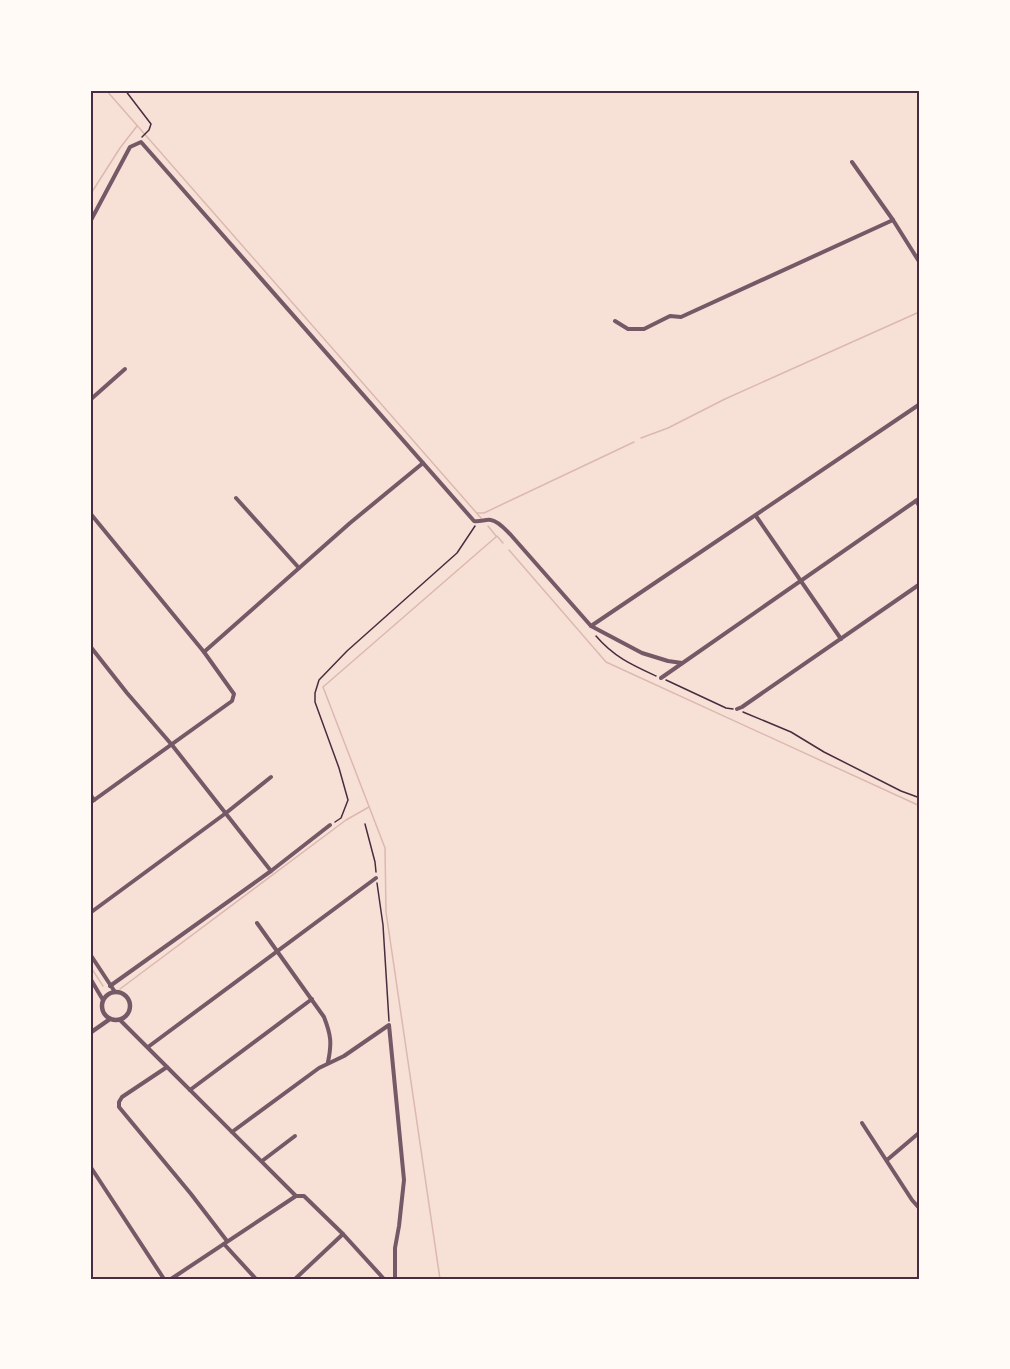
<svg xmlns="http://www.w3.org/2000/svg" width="1010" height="1369" viewBox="0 0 1010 1369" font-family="'Source Sans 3',sans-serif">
  <rect width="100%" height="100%" fill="#f7e1d7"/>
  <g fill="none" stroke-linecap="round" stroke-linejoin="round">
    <g stroke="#dcb8b0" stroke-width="1.5">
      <path d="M 106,90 L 481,518"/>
      <path d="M 90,195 L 120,148 L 137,126"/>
      <path d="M 641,438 L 668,428 L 725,399 L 917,313"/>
      <path d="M 477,513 L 484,513 L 634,442"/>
      <path d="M 488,526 L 496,536"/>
      <path d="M 509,550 L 606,662 L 920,806"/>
      <path d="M 90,966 L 103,986"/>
      <path d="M 120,989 L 346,820 L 369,807"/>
      <path d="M 440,1279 L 386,912 L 385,848 L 323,687 L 497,536 L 503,543"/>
    </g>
    <g stroke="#4a2c40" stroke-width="1.5">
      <path d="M 125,90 L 151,124 L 149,130 L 142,137"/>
      <path d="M 596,636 C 614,657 632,665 656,676"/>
      <path d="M 666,680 L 726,708 L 733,709"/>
      <path d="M 743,712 L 791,732 L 824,752 L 901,791 L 920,798"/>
      <path d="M 335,822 L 341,818 L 348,800 L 339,768 L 315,702 L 315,693 L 319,680 L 347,651 L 457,553 L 475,526"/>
      <path d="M 365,824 L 375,862 L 376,872"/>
      <path d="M 377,883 L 383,925 L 389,1021"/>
    </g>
    <g stroke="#755966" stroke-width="4">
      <path d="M 852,162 L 893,220 L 920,263"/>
      <path d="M 90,222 L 130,147 L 141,142 L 474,521 C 480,522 486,519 491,520 C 498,521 505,529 510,534 L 591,626 L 642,653 L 668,661 L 682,663"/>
      <path d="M 615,321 L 628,329 L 644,329 L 670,316 L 681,317 L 893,220"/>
      <path d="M 90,400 L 125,369"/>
      <path d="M 236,498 L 299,568"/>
      <path d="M 916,501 L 920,507"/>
      <path d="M 90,513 L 204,652 L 234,694 L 232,701 L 90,803"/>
      <path d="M 756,516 L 841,639"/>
      <path d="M 591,626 L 920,404"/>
      <path d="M 90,646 L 127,693 L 172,745 L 271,871"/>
      <path d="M 204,652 L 350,523 L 423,463"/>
      <path d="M 661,678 L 920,498"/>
      <path d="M 737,709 L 742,707 L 920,584"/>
      <path d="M 90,794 L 94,800"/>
      <path d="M 90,913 L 226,813 L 271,777"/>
      <path d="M 257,923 L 324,1017 C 331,1035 332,1043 328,1062"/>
      <path d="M 90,954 L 115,992"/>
      <path d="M 90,978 L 103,1000"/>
      <path d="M 110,986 L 271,871 L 330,825"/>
      <path d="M 120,1020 L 296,1196 L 304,1196 L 343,1234 L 384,1279"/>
      <path d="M 148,1047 L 376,878"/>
      <path d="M 167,1067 L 122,1097 L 119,1102 L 119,1107 L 191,1194 L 227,1241"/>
      <path d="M 190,1090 L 312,999"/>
      <path d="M 862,1123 L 912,1200 L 920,1209"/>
      <path d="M 232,1132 L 319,1068 L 344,1056 L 389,1025 L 404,1180 L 399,1226 L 395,1248 L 395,1279"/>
      <path d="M 887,1160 L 920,1132"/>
      <path d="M 262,1161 L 295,1136"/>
      <path d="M 90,1166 L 164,1279"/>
      <path d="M 224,1244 L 256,1279"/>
      <path d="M 171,1279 L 296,1196"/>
      <path d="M 295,1279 L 343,1234"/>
    </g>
    <g stroke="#755966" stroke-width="4.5">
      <path d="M 920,304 L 920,309"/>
      <circle cx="116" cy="1006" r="14"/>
      <path d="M 90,1033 L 110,1019"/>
    </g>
  </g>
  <rect width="1010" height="1369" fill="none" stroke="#fffaf5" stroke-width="183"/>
  <rect x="92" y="92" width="826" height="1186" fill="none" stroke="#4a2c40" stroke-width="2"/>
</svg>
